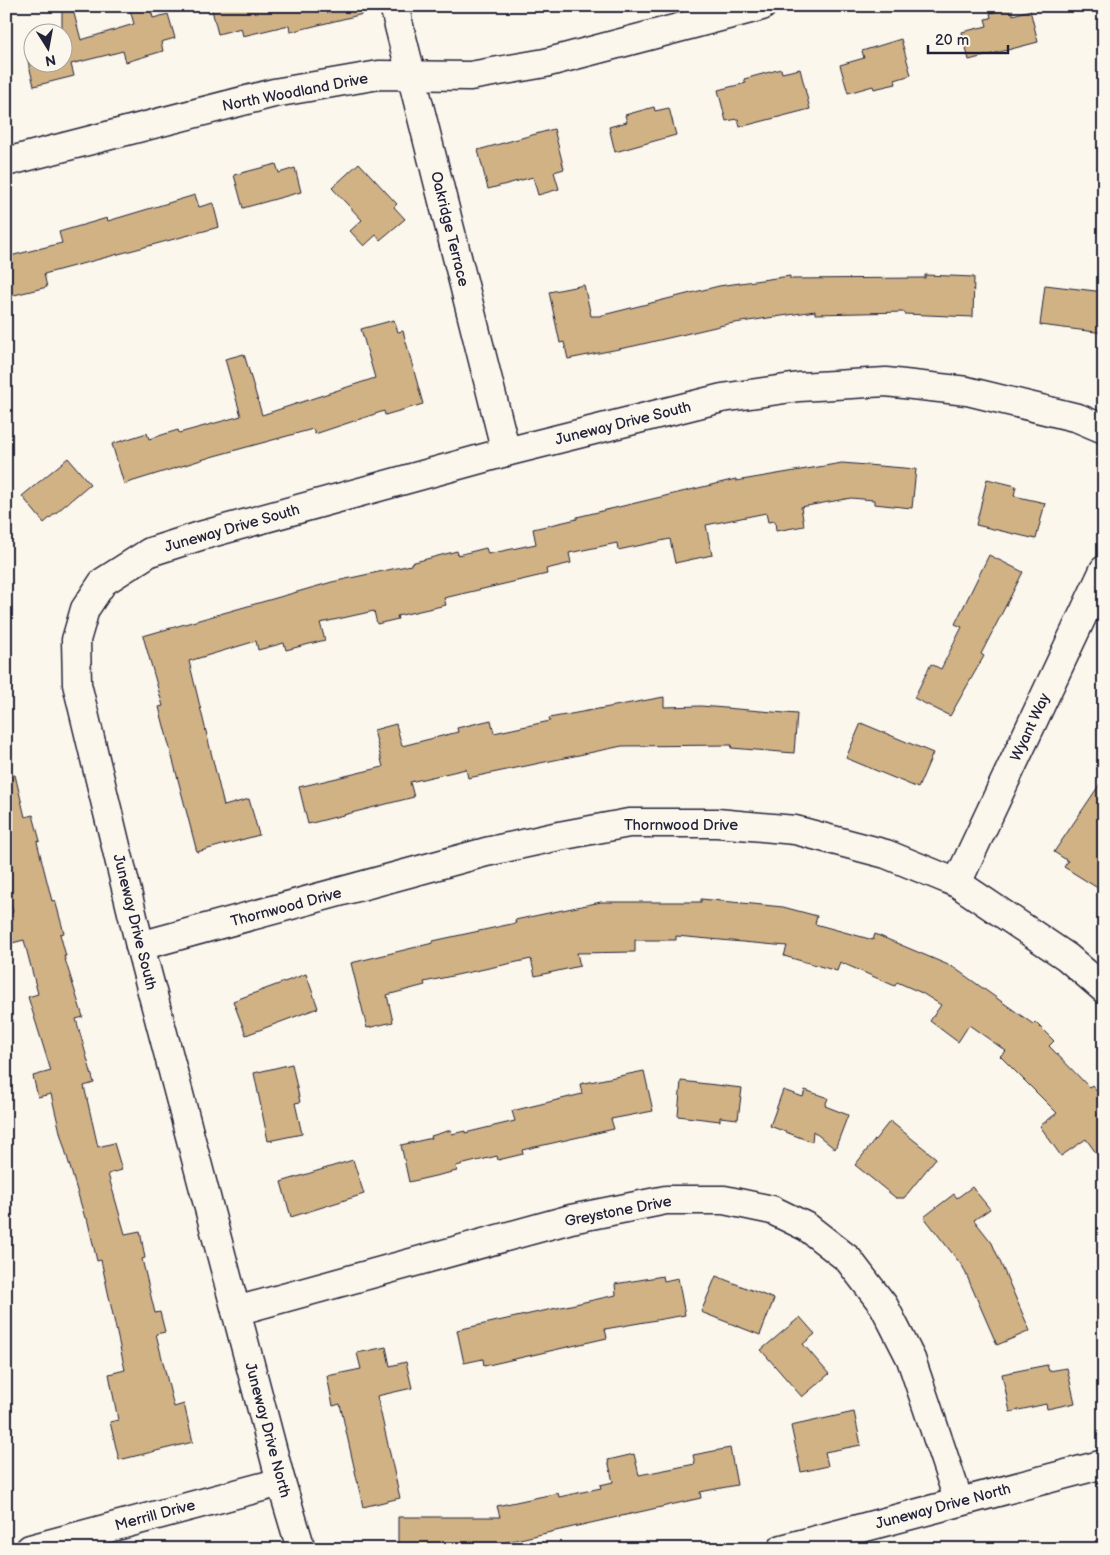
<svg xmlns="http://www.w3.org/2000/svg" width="1110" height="1555" viewBox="0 0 1110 1555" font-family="'Balsamiq Sans',sans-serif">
  <rect width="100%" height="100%" fill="#fbf7ec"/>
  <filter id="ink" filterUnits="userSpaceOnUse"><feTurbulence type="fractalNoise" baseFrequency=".02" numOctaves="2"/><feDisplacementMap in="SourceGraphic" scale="10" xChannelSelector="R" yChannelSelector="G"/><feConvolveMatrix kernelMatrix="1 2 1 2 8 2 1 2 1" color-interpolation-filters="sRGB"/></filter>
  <g filter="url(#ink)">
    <g fill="#d1b285" stroke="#22223b">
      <path d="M 62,6 L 72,6 L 81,40 L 134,24 L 129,6 L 150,6 L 153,18 L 168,14 L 175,38 L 161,42 L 163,51 L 126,62 L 123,51 L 71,64 L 74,76 L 34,86 L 26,53 L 32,52 L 32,62 L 62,62 Z"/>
      <path d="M 211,6 L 362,6 L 363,14 L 290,32 L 289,25 L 243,36 L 241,28 L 218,34 Z"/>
      <path d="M 1012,8 L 1013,15 L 1030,10 L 1038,42 L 969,60 L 962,32 L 987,26 L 985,19 L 991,18 L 990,13 Z"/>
      <path d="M 901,39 L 911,75 L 895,80 L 896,84 L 874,89 L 873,86 L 848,93 L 840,65 L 864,58 L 862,51 Z"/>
      <path d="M 781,69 L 782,73 L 800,69 L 810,109 L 740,127 L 738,119 L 726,121 L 718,90 L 746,83 L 744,79 Z"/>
      <path d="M 654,107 L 655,111 L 669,108 L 676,135 L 615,152 L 609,127 L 627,122 L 625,115 Z"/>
      <path d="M 554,129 L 564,169 L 554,172 L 559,189 L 538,195 L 533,177 L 488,189 L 478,150 Z"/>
      <path d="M 359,163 L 397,204 L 394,207 L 405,219 L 380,240 L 376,235 L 364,246 L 350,231 L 362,220 L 332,188 Z"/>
      <path d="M 276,164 L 279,173 L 295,168 L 301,192 L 243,208 L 234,175 Z"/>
      <path d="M 195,195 L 199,207 L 213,203 L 219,227 L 44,274 L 47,287 L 6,297 L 6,257 L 62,243 L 59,232 L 107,218 L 108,221 Z"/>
      <path d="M 925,275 L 974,277 L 973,317 L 905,314 L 905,312 L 815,314 L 815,311 L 728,324 L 634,346 L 568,359 L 564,342 L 560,343 L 549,292 L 584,285 L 591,316 L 599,316 L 719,286 L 790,276 L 790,279 L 925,278 Z"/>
      <path d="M 1045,285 L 1104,292 L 1104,333 L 1040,325 Z"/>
      <path d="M 394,320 L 398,332 L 403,331 L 423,404 L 385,415 L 384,411 L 315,434 L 313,429 L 214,456 L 124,484 L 112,444 L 147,433 L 149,439 L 178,430 L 179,433 L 241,416 L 225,359 L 244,354 L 262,415 L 375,378 L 361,329 Z"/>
      <path d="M 68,458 L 90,484 L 44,523 L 22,496 Z"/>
      <path d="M 842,463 L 916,469 L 912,508 L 874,504 L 874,500 L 851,498 L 801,507 L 804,526 L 776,531 L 775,521 L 768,522 L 766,513 L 706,525 L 712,555 L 675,563 L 670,539 L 618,550 L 617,543 L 569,553 L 571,563 L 546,569 L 547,574 L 444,598 L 446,605 L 397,616 L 398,619 L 377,624 L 374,611 L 320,623 L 325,640 L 286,650 L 284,643 L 258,650 L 256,641 L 189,661 L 224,806 L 249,799 L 259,835 L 197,852 L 159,707 L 163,706 L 143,636 L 332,582 L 411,565 L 411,563 L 457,551 L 458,555 L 486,548 L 488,554 L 536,544 L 533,529 L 577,519 L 577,517 L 736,479 L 736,481 Z"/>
      <path d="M 987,479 L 1016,486 L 1014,496 L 1045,503 L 1036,539 L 976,525 Z"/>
      <path d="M 989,555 L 1023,572 L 981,654 L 984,656 L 950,716 L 914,698 L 931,664 L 941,669 L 962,627 L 955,624 Z"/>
      <path d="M 664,697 L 664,707 L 701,706 L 797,714 L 794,753 L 731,748 L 732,745 L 622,746 L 468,778 L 466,769 L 410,782 L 414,797 L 308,824 L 299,787 L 383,767 L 374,730 L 396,724 L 402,746 L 458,732 L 457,728 L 491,720 L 494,733 L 550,721 L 549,718 Z"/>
      <path d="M 861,723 L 933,753 L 918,788 L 846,758 Z"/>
      <path d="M 15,775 L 25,817 L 33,815 L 40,841 L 37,842 L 52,901 L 55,900 L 64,933 L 60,934 L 66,956 L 64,956 L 83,1017 L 76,1019 L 94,1083 L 84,1086 L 98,1147 L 114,1143 L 122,1170 L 108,1174 L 125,1234 L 140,1231 L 145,1258 L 142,1259 L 155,1313 L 160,1312 L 165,1332 L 156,1334 L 174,1407 L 184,1404 L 193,1442 L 119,1460 L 110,1422 L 118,1420 L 109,1374 L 125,1370 L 101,1260 L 97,1261 L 87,1218 L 85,1218 L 61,1136 L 51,1094 L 38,1097 L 33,1076 L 51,1071 L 28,997 L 38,994 L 24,940 L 12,943 L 6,922 L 6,914 L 13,912 L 6,885 L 6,776 Z"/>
      <path d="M 1104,778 L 1104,892 L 1064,867 L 1068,861 L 1054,852 Z"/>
      <path d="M 701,899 L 783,907 L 817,916 L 815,924 L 873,940 L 875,934 L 953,967 L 1033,1024 L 1035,1022 L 1054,1041 L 1049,1046 L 1089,1087 L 1092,1085 L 1104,1101 L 1104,1164 L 1086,1139 L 1061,1156 L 1040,1126 L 1057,1113 L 1000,1056 L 1006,1051 L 969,1025 L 958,1042 L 930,1021 L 941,1005 L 922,993 L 897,982 L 895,986 L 840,962 L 837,971 L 784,956 L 787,946 L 676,936 L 676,940 L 635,940 L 635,952 L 577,953 L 580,966 L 535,976 L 531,959 L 424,982 L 425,985 L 387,995 L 393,1022 L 367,1028 L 351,963 L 433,943 L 433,941 L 516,923 L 515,920 L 601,902 L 701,902 Z"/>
      <path d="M 306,974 L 318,1008 L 246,1035 L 233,1001 Z"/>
      <path d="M 292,1064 L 300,1102 L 295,1103 L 302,1134 L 268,1141 L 254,1073 Z"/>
      <path d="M 644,1071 L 653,1111 L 611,1119 L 614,1129 L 522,1150 L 523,1154 L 498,1160 L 497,1156 L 456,1166 L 457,1171 L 409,1182 L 401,1145 L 432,1138 L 431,1136 L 451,1130 L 452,1134 L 465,1131 L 465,1133 L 515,1121 L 512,1111 L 582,1094 L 580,1084 Z"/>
      <path d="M 681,1081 L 742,1088 L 738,1119 L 720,1117 L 720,1121 L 678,1116 Z"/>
      <path d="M 783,1090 L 803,1097 L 805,1090 L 828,1098 L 825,1106 L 848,1115 L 835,1149 L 813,1131 L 812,1142 L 770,1126 Z"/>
      <path d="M 890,1121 L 936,1158 L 904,1198 L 896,1198 L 855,1165 Z"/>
      <path d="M 353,1160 L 364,1194 L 291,1217 L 281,1182 Z"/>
      <path d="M 972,1187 L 990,1209 L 974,1220 L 992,1243 L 1030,1331 L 997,1345 L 963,1267 L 924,1217 L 954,1194 L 957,1198 Z"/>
      <path d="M 663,1276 L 664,1281 L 678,1278 L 685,1315 L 605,1329 L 607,1338 L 484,1366 L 483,1359 L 464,1363 L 457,1330 L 616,1295 L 615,1284 Z"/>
      <path d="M 716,1276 L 774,1299 L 760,1335 L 701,1312 Z"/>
      <path d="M 800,1317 L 815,1334 L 803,1344 L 829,1374 L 802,1397 L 761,1350 Z"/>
      <path d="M 386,1347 L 390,1366 L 406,1362 L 412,1388 L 377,1396 L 400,1498 L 363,1507 L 340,1404 L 333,1406 L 327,1376 L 361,1369 L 357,1353 Z"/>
      <path d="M 1047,1365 L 1049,1371 L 1067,1368 L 1075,1403 L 1047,1409 L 1046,1404 L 1010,1412 L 1002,1374 Z"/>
      <path d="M 854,1412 L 861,1445 L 825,1452 L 828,1466 L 801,1472 L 791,1426 Z"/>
      <path d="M 730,1448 L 737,1485 L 700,1492 L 701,1498 L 476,1549 L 398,1549 L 398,1517 L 500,1517 L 497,1506 L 558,1493 L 559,1497 L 601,1488 L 600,1485 L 613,1482 L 608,1460 L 634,1454 L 639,1475 L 695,1464 L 693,1455 Z"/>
    </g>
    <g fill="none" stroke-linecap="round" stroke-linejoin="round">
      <g stroke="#22223b" stroke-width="31">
        <g id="minor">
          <path d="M 394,6 L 506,452"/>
          <path d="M 6,162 L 274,93 L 379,75 L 470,76 L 545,63 L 762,6"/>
          <path d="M 957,883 L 1104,570"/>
          <path d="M 140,946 L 486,852 L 559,836 L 629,823 L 717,823 L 795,830 L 886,854 L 957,883 L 1067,957 L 1104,989"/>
          <path d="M 236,1311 L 571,1219 L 666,1200 L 724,1200 L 772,1210 L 807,1227 L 848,1259 L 884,1306 L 911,1359 L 959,1502"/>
          <path d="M 30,1549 L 281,1482"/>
          <path d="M 301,1549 L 281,1482 L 140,946 L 77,684 L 76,640 L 85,609 L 103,582 L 150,552 L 200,536 L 506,452 L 722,398 L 799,387 L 886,382 L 967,391 L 1078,418 L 1104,429"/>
          <path d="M 782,1549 L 1104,1464"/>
        </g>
      </g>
      <use href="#minor" stroke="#fbf7ec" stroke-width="28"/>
    </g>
  </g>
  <g text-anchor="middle" stroke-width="4.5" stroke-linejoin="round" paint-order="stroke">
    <g font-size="15" fill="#22223b" stroke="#fbf7ec">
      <text transform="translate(295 92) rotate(-11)" y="5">North Woodland Drive</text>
      <text transform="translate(450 229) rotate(76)" y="5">Oakridge Terrace</text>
      <text transform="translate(623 423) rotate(-14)" y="5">Juneway Drive South</text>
      <text transform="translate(232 528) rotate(-16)" y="5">Juneway Drive South</text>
      <text transform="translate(1030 727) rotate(-65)" y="5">Wyant Way</text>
      <text x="681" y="830">Thornwood Drive</text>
      <text transform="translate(286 907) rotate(-15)" y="5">Thornwood Drive</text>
      <text transform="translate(135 922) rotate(76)" y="5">Juneway Drive South</text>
      <text transform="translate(618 1211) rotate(-11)" y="5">Greystone Drive</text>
      <text transform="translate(268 1430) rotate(75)" y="5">Juneway Drive North</text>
      <text transform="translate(943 1506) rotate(-15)" y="5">Juneway Drive North</text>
      <text transform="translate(155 1515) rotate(-15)" y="5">Merrill Drive</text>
    </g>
  </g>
  <rect width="1110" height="1555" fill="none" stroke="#fbf7ec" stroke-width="25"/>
  <rect x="12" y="12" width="1085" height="1530" fill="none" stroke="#22223b" stroke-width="2" filter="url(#ink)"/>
  <g transform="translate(48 48) rotate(169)"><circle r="24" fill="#fbf7ec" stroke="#a4a2a5"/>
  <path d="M0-4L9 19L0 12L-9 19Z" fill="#22223b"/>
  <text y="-8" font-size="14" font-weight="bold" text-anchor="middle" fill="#22223b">N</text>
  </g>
  <path d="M928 45v8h80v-8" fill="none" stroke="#22223b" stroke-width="2.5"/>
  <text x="935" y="45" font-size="15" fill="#22223b" stroke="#fbf7ec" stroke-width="4" paint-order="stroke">20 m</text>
</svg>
